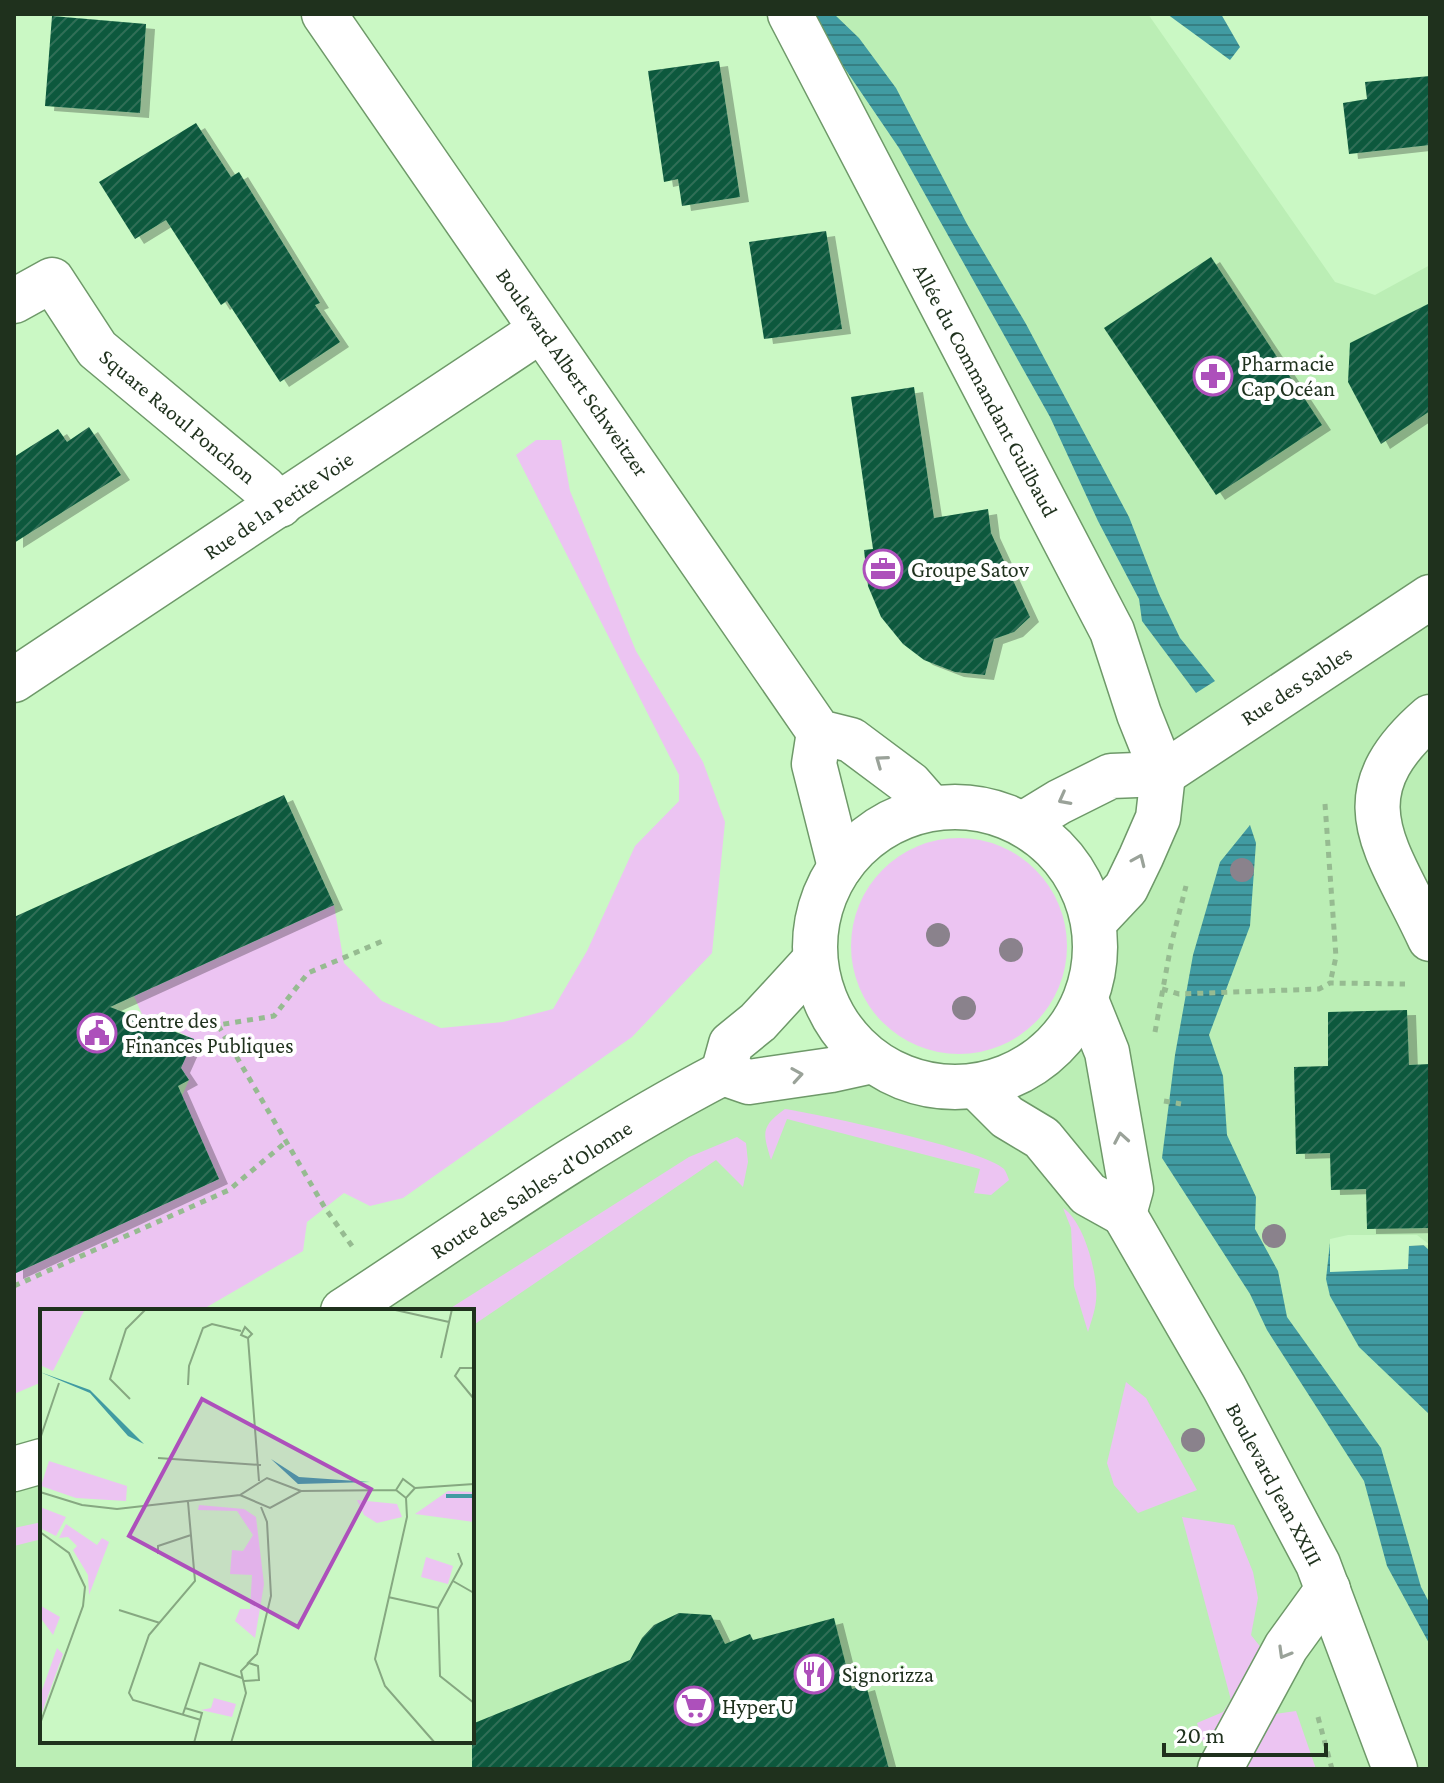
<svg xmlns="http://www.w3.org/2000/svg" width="1444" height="1783" viewBox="0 0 1444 1783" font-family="'Crimson Pro',serif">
  <defs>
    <pattern id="water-rules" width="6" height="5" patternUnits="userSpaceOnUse" patternTransform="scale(2)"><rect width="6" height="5" fill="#419ba2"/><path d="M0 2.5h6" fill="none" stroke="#367f83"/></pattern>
    <pattern id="building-hatch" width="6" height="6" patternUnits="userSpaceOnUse" patternTransform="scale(2)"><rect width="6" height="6" fill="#0d593d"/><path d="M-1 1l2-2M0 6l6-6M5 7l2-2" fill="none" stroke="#306e56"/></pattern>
    <filter id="shadow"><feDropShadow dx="9" dy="5" stdDeviation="0" flood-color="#0004"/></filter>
  </defs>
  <rect width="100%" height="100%" fill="#caf8c4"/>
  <path fill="#bbeeb5" d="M 789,14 L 1148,14 L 1335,282 L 1375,295 L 1430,265 L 1430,1769 L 14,1769 L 14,1467 L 42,1458 L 42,1741 L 472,1741 L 472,1311 L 344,1311 L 674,1098 L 872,1061 L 905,1079 L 940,1088 L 977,1087 L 1012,1076 L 1043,1057 L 1068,1031 L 1086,1000 L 1095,961 L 1094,922 L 1163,773 Z"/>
  <g fill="#ecc4f2">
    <path d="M 536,440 L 561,440 L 570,491 L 636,651 L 703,762 L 725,822 L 712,953 L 632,1037 L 403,1198 L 370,1206 L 344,1193 L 307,1222 L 303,1251 L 200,1311 L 42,1311 L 42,1382 L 14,1394 L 14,1274 L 219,1179 L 182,1096 L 189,1080 L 181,1068 L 193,1039 L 163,1024 L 158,1014 L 144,1019 L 134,996 L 334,905 L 344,963 L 382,1001 L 441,1028 L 503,1022 L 553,1009 L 587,951 L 635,846 L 679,801 L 679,775 L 516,455 Z"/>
    <circle cx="959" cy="946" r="108"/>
    <path d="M 785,1109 C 818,1114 986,1150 1004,1169 C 1006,1172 1008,1177 1009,1180 L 991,1195 L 974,1193 L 980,1169 L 787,1119 L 771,1160 C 763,1133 760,1127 785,1109 Z"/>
    <path d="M 737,1137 L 746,1143 L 748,1162 L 743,1187 L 716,1160 L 472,1326 L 472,1311 L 446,1311 L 689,1157 Z"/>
    <path d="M 1063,1208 C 1084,1221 1099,1277 1096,1301 C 1095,1311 1091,1322 1088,1332 L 1074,1286 L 1071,1228 Z"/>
    <path d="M 1126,1382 L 1146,1398 L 1197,1490 L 1138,1513 L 1114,1485 L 1107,1463 Z"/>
    <path d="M 1182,1517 L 1234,1525 L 1253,1572 L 1258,1598 L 1251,1635 L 1266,1654 L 1246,1694 L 1203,1743 L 1197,1723 L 1223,1712 L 1231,1700 Z"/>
    <path d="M 42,1522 L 42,1539 L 14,1546 L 14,1528 Z"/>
    <path d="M 1296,1711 L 1316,1769 L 1240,1769 L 1275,1714 Z"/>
  </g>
  <g fill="url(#water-rules)">
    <path d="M 813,14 L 834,14 L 859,38 L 896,88 L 967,224 L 1026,324 L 1129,517 L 1159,594 L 1180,638 L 1215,681 L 1196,693 L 1142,621 L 1139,599 L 1098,521 L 1050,417 L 899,148 L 824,38 Z"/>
    <path d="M 1167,14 L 1221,14 L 1240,47 L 1230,60 Z"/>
    <path d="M 1250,825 L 1256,843 L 1250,926 L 1209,1035 L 1223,1076 L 1227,1135 L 1256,1197 L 1255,1229 L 1278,1271 L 1287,1317 L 1381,1448 L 1421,1587 L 1430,1604 L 1430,1645 L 1387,1566 L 1364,1481 L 1267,1330 L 1250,1294 L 1162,1158 L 1175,1055 L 1193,955 L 1220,862 Z"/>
    <path d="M 1417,1239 L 1430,1251 L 1430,1415 L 1359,1347 L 1330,1296 L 1326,1279 L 1330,1243 Z"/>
  </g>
  <path fill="#caf8c4" d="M 1348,1235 L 1417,1235 L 1430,1245 L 1409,1246 L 1408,1269 L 1330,1272 L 1330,1239 Z"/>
  <g fill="url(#building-hatch)" filter="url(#shadow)">
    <path d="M 52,16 L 146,24 L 140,113 L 45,106 Z"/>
    <path d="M 719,61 L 740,197 L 682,206 L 678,179 L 664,182 L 648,71 Z"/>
    <path d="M 1430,76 L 1430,145 L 1349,154 L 1343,103 L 1367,99 L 1365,82 Z"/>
    <path d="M 196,123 L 231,177 L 239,172 L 320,303 L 315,305 L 340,342 L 280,382 L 227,301 L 221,305 L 166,220 L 135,239 L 99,182 Z"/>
    <path d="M 826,231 L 842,329 L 764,339 L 749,242 Z"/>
    <path d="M 1211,257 L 1322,425 L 1216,495 L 1104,328 Z"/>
    <path d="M 1430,303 L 1430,411 L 1381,444 L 1348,382 L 1350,343 Z"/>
    <path d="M 914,387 L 934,518 L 988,509 L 991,533 L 1030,617 L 1014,632 L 994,639 L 985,675 L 955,672 L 924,660 L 903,644 L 881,617 L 868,586 L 864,550 L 873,549 L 851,397 Z"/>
    <path d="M 89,427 L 121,475 L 14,543 L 14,457 L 58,429 L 67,442 Z"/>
    <path d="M 284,795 L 334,905 L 110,1007 L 194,1039 L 181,1068 L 189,1080 L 178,1086 L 219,1179 L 14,1274 L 14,917 Z"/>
    <path d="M 1407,1010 L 1409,1065 L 1430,1064 L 1430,1228 L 1367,1229 L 1366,1189 L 1331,1190 L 1330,1153 L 1296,1154 L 1294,1067 L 1328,1066 L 1328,1012 Z"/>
    <path d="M 679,1613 L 711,1615 L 725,1644 L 750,1634 L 753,1640 L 834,1618 L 852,1689 L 866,1685 L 889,1769 L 472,1769 L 472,1724 L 630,1660 L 642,1638 L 654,1625 Z"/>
  </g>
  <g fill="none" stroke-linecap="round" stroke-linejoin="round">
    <g stroke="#6e9969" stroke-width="47">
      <g id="minor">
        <path d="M 790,14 L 1112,631 L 1139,714 L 1163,774"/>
        <path d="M 14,301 L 52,280 L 97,349 L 264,488 L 280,505"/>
        <path d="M 14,680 L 541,330"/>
        <path d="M 1430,717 C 1336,798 1389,849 1430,939"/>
        <path d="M 1220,1769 L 1286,1647 L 1328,1589"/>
      </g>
    </g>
    <g stroke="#6e9969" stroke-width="47">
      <g id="major">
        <path d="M 324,14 C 490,253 656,492 819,732 L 851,740 L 910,784 L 931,808"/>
        <path d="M 819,732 L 814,764 L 840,867"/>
        <circle cx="955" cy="947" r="140"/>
        <path d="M 1023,824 L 1059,802 L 1111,776 L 1163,774 L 1430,597"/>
        <path d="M 1094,922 L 1126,888 L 1141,857 L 1158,818 L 1163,774"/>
        <path d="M 1086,1000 L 1107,1052 L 1131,1189 L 1124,1214"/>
        <path d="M 723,1073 L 749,1082 L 831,1070 L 872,1061"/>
        <path d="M 723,1073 L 731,1044 L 758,1022 L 815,960"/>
        <path d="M 977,1087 L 1007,1117 L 1042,1138 L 1088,1194 L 1124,1214"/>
        <path d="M 1124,1214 L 1224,1387 L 1318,1564 L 1395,1769"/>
        <path d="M 343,1311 C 468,1229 590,1142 723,1073"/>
        <path d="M 14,1469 L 42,1461"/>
      </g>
    </g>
    <g stroke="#96bb91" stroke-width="5" stroke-dasharray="6 6" stroke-linecap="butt">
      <path d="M 1325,804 L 1336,957 L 1330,983"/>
      <path d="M 1162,989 L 1179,994 L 1319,989 L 1330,983 L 1405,984"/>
      <path d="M 1155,1032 L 1171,945 L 1186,886"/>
      <path d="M 1164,1101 L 1181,1104"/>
      <path d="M 352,1246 L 325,1208 L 218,1025 L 274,1016 L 308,973 L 385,940"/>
      <path d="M 14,1286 L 229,1190 L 286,1142"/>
      <path d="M 1318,1717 L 1332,1769"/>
    </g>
    <use href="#minor" stroke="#fff" stroke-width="44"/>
    <use href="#major" stroke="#fff" stroke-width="44"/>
  </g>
  <g fill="#8a828c">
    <circle cx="1242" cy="870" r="12"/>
    <circle cx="938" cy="935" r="12"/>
    <circle cx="1011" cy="950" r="12"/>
    <circle cx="964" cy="1008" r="12"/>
    <circle cx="1274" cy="1236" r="12"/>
    <circle cx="1193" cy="1440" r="12"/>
  </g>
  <defs><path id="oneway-chevron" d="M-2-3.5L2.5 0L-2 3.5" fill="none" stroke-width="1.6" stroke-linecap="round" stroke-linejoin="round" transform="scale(2)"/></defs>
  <g stroke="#9aa299">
    <use href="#oneway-chevron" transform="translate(881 761) rotate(-144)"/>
    <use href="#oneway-chevron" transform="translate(1064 799) rotate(152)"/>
    <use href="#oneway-chevron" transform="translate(1139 860) rotate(-66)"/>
    <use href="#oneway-chevron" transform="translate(797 1075) rotate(-9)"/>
    <use href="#oneway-chevron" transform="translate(1121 1138) rotate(-100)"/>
    <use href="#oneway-chevron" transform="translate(1284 1653) rotate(120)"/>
  </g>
  <defs>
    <g id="pharmacy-ring" transform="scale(2)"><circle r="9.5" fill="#fff" stroke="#ad50bb" stroke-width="1.5"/><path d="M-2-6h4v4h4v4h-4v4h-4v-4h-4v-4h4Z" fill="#ad50bb"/></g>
    <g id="office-ring" transform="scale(2)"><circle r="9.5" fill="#fff" stroke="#ad50bb" stroke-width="1.5"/><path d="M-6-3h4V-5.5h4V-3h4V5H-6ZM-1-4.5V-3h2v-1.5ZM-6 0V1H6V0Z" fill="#ad50bb"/></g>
    <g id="civic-ring" transform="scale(2)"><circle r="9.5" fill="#fff" stroke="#ad50bb" stroke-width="1.5"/><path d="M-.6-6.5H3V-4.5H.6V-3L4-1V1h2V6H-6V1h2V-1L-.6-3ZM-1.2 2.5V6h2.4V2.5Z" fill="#ad50bb"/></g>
    <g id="restaurant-ring" transform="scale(2)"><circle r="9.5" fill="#fff" stroke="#ad50bb" stroke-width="1.5"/><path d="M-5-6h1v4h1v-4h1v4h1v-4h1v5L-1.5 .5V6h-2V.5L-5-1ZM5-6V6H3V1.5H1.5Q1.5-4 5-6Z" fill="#ad50bb"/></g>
    <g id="supermarket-ring" transform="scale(2)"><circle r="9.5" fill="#fff" stroke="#ad50bb" stroke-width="1.5"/><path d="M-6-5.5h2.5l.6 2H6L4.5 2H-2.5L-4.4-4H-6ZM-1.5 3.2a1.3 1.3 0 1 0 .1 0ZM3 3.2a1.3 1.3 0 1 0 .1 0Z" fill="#ad50bb"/></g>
  </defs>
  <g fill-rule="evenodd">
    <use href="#pharmacy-ring" x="1213" y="376"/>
    <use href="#office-ring" x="883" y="569"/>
    <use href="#civic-ring" x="97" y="1033"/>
    <use href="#restaurant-ring" x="814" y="1674"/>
    <use href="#supermarket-ring" x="694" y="1706"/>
  </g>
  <g text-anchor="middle" stroke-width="8" stroke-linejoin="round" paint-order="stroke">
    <g font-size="22" fill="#1f311d" stroke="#fff" text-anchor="start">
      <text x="1241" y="371">Pharmacie<tspan x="1241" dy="25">Cap Océan</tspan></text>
      <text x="911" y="577">Groupe Satov</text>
      <text x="125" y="1028">Centre des<tspan x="125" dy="25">Finances Publiques</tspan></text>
      <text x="842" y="1682">Signorizza</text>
      <text x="722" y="1714">Hyper U</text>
    </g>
    <g font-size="22" fill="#1f311d" stroke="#fff">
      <text transform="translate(573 372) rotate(55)" y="8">Boulevard Albert Schweitzer</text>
      <text transform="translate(986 390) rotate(62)" y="8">Allée du Commandant Guilbaud</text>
      <text transform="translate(178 416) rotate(40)" y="8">Square Raoul Ponchon</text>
      <text transform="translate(278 505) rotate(-34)" y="8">Rue de la Petite Voie</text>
      <text transform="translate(1296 685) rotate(-33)" y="8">Rue des Sables</text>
      <text transform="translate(531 1189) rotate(-33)" y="8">Route des Sables-d'Olonne</text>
      <text transform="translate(1275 1484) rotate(62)" y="8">Boulevard Jean XXIII</text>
    </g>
  </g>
  <g transform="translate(40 1309)">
    <rect width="434" height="434" fill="#caf8c4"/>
    <path d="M 0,0 L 45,0 L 13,62 L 0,56 ZM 317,191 L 357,195 L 362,208 L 337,214 L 324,206 ZM 159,196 L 204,200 L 216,208 L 224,275 L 215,329 L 195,312 L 200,300 L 210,300 L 212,266 L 190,265 L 192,241 L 203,242 L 213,226 L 197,202 L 158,201 ZM 0,198 L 26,208 L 16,227 L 0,219 ZM 26,215 L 57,236 L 62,229 L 69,233 L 49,286 L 48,266 L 33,241 L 37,237 L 28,228 L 19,229 ZM 386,248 L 413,257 L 408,275 L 381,268 ZM 1,297 L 20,308 L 13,326 L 0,308 ZM 17,339 L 23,345 L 0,409 L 0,387 ZM 174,389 L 196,395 L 192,408 L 161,401 L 171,399 Z" fill="#ecc4f2"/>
    <path d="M 9,152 L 87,177 L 86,192 L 36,189 L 1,177 Z" fill="#ecc4f2"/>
    <path d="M 408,182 L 434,183 L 434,213 L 375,205 Z" fill="#ecc4f2"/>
    <path d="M 0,63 L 50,81 L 104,135 L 88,127 L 50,84 ZM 231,150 L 259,168 L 330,173 L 258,175 Z" fill="#419ba2"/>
    <path fill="none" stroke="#419ba2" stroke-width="4" d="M 406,187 L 434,187"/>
    <path fill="none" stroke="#86a881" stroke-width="2" d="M 351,0 L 409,13M 208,29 L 201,26 L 205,18 L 212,25 L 208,29 L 219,172M 401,49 L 412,0M 434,59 L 420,59 L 415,67 L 434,90M 148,76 L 149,57 L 163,19 L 172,15 L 201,22M 90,90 L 70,70 L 86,20 L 106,0M 0,130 L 19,74M 118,149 L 221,156M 375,179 L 434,175M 356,181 L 363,170 L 375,179M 356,181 L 366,189 L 375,179M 0,183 L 42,196 L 77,200 L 200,186 L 227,169 L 261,182M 200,186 L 230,199 L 261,182 L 356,181M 366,189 L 367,208 L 335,350 L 345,377 L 395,434M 148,193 L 155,272 L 109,326 L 89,384 L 93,391 L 161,411M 0,223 L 29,244 L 45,278 L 43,297 L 0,415M 118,245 L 118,237 L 151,226M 413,272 L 434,284M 348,288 L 398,299 L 400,367 L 434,394M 398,299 L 422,255 L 418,244M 79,301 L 120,314M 207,355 L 217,345 L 231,287 L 227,213 L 221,198M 145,399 L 162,404 L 154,434M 143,405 L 160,354 L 202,369M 191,434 L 206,384 L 201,362 L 209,354 L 218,357 L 219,371 L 204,372"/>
    <path fill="#ad50bb" fill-opacity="0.15" stroke="#ad50bb" stroke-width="4" d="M 162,90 L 331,180 L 258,318 L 89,227 Z"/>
    <rect width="434" height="434" fill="none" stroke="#1f311d" stroke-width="4"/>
  </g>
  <rect width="1444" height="1783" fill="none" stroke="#1f311d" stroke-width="32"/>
  <path d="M1164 1743v12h162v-12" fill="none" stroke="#1f311d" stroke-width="4"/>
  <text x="1176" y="1743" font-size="24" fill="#1f311d" stroke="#ffffff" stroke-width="6" paint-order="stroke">20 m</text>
</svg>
